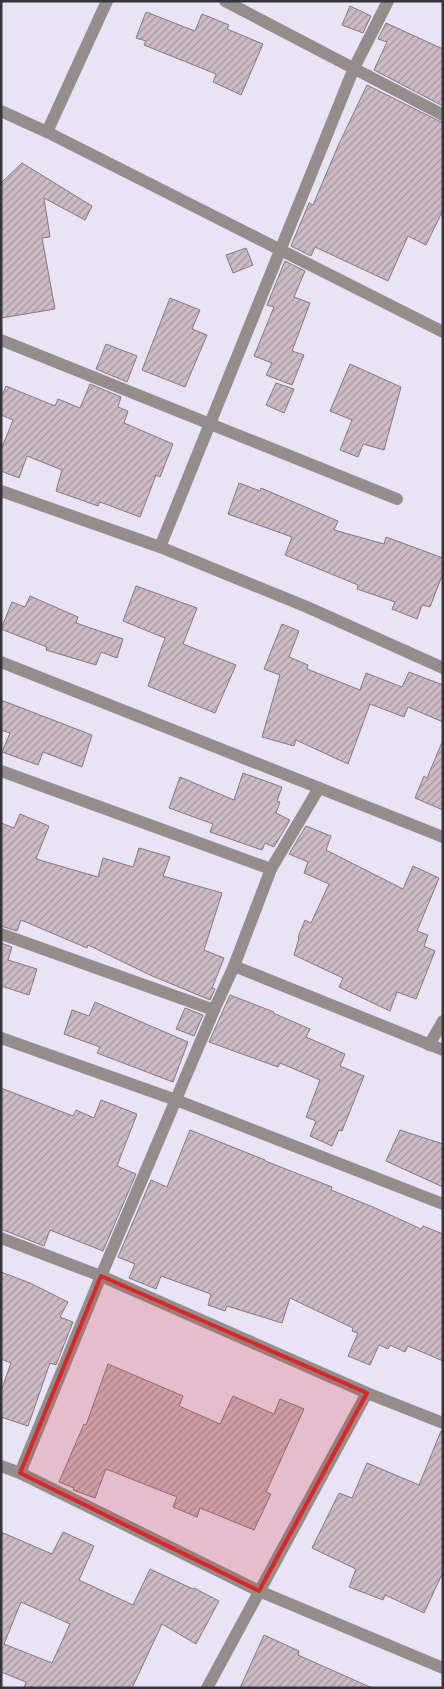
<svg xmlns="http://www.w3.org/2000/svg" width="444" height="1689" viewBox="0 0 444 1689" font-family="Karla,sans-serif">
  <defs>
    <pattern id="building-hatch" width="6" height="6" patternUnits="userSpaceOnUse" patternTransform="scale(1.25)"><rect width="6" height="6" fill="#ccbac4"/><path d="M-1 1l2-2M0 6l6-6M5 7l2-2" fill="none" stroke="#a698a0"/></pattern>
  </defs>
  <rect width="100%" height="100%" fill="#e8e4f6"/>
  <g fill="url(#building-hatch)" stroke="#87777f" fill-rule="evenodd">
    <path d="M 350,6 L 371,16 L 363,33 L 342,25 Z"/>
    <path d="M 146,12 L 195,31 L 202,14 L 229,25 L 227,29 L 263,44 L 241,95 L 213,82 L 216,74 L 144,45 L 146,41 L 136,38 Z"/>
    <path d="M 386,23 L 443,49 L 443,106 L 374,70 L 387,42 L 378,39 Z"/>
    <path d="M 367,85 L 443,123 L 443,210 L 426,245 L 408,236 L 388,281 L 315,247 L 311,256 L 291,246 L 309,203 L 313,205 L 338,146 Z"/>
    <path d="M 22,163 L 92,206 L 85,220 L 44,198 L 50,237 L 42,238 L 55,309 L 1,318 L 1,183 Z"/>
    <path d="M 246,248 L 253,265 L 233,273 L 226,255 Z"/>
    <path d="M 285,261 L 305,271 L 294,297 L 310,303 L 292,351 L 304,355 L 292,385 L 266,375 L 272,363 L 254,356 L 274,307 L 267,305 Z"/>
    <path d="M 170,298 L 200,310 L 192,329 L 207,335 L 185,387 L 142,370 Z"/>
    <path d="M 106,344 L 137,356 L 127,382 L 96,369 Z"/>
    <path d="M 350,364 L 401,387 L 384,450 L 363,444 L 358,457 L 340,450 L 352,420 L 330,411 Z"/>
    <path d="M 276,383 L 294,389 L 284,413 L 266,405 Z"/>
    <path d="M 90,384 L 121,397 L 118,407 L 128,411 L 124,423 L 173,444 L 160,477 L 156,475 L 140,517 L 100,502 L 98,506 L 56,491 L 62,470 L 27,456 L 19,478 L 1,471 L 1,450 L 13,420 L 1,415 L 1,398 L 6,386 L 55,406 L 58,399 L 80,408 Z"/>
    <path d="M 239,483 L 260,491 L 261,488 L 338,521 L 334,530 L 384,544 L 386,537 L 443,558 L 443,573 L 430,607 L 422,605 L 417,619 L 392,609 L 395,602 L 357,589 L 358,585 L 285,555 L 292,537 L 228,514 Z"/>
    <path d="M 136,586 L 197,608 L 183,644 L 236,665 L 215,713 L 148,686 L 165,638 L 123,621 Z"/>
    <path d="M 30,596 L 78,617 L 76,623 L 123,639 L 117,658 L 101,652 L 96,665 L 46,650 L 47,647 L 1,629 L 12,602 L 25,607 Z"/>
    <path d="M 282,624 L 299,631 L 289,657 L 308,665 L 307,669 L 360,690 L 366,673 L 402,687 L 409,672 L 443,685 L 443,722 L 408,707 L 404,717 L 370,704 L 348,764 L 296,740 L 294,746 L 262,737 L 280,675 L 264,669 Z"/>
    <path d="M 1,700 L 92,735 L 82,767 L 43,752 L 38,765 L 2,752 L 10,733 L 1,730 Z"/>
    <path d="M 443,740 L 443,810 L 415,798 L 424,776 L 427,778 Z"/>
    <path d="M 243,773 L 282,787 L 277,801 L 280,802 L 276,813 L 290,820 L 274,847 L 265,843 L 262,850 L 210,832 L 213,824 L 169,808 L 180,777 L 234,800 Z"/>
    <path d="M 20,814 L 49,826 L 36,859 L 98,877 L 103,858 L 133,867 L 139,848 L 170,857 L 163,876 L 222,893 L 204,950 L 224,958 L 212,988 L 215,989 L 210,1000 L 150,975 L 88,945 L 87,948 L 21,920 L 17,931 L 1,926 L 1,823 L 14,828 Z"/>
    <path d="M 306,826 L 331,836 L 326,850 L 403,889 L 413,866 L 439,878 L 417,931 L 428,935 L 424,946 L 435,951 L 416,999 L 397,992 L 390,1011 L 339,987 L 343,978 L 294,955 L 299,938 L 298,937 L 305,920 L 311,923 L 329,884 L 304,873 L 308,862 L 289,854 Z"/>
    <path d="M 1,943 L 12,947 L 8,960 L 37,969 L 29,995 L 1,986 Z"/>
    <path d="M 230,995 L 274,1012 L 273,1013 L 310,1029 L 306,1037 L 345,1054 L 340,1066 L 364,1076 L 342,1131 L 339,1130 L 332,1146 L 310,1136 L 316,1121 L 306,1117 L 320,1080 L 280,1063 L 278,1067 L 209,1042 Z"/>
    <path d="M 95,1002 L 188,1042 L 173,1082 L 97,1053 L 100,1047 L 64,1034 L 72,1010 L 89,1016 Z"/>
    <path d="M 185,1008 L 203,1015 L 194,1036 L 176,1029 Z"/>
    <path d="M 1,1088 L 73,1116 L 76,1110 L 94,1118 L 101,1100 L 137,1114 L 117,1166 L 136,1174 L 103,1251 L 50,1230 L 44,1246 L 1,1229 Z"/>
    <path d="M 190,1130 L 265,1160 L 265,1161 L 332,1187 L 331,1190 L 373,1207 L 421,1229 L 423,1226 L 443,1234 L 443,1361 L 408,1346 L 405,1352 L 390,1345 L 388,1349 L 379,1345 L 370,1365 L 348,1356 L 358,1333 L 352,1331 L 353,1328 L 290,1298 L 282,1323 L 227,1306 L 225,1311 L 208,1305 L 211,1294 L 161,1276 L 156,1289 L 129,1278 L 135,1264 L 118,1257 L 151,1180 L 167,1187 Z"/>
    <path d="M 400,1130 L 443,1144 L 443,1187 L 386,1161 Z"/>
    <path d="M 1,1272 L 30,1283 L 68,1302 L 60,1317 L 73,1322 L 56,1365 L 50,1363 L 28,1426 L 1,1417 L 1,1391 L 11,1363 L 1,1359 Z"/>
    <path d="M 108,1364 L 183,1396 L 179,1406 L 220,1424 L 233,1396 L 274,1414 L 280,1399 L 304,1409 L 266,1492 L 271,1494 L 254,1530 L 200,1508 L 197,1517 L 173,1507 L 177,1497 L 106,1469 L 95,1498 L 73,1490 L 74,1488 L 59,1482 L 84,1424 L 86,1425 Z"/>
    <path d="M 441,1431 L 443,1431 L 443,1572 L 424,1613 L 385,1595 L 383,1600 L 349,1587 L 356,1569 L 312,1548 L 339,1493 L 352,1498 L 367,1463 L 419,1485 Z"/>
    <path d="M 1,1532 L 52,1554 L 63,1532 L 94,1546 L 79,1580 L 133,1605 L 150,1569 L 193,1589 L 194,1588 L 219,1601 L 196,1644 L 162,1624 L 132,1688 L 24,1688 L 26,1682 L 1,1672 ZM 21,1602 L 70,1624 L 52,1663 L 4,1644 Z"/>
    <path d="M 264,1635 L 299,1651 L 298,1655 L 372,1688 L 240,1688 Z"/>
  </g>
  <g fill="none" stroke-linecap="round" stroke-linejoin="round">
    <g stroke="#958c8c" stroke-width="12">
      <path d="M 225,1 L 443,115"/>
      <path d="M 1,111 L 47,132 L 443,332"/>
      <path d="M 47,132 L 107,1"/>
      <path d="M 1,340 L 397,499"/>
      <path d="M 1,491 L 160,547 L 307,607 L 443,668"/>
      <path d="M 160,547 L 354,68 L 388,1"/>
      <path d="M 1,662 L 443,837"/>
      <path d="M 1,771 L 271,869"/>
      <path d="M 1,934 L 214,1010"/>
      <path d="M 234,966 L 443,1050"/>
      <path d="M 1,1038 L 176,1100 L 443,1204"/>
      <path d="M 429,1045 L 443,1021"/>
      <path d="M 1,1238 L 101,1276 L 367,1393 L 443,1423"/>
      <path d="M 1,1466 L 20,1473 L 259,1591 L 443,1668"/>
      <path d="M 20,1473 L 101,1276 L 214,1010 L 234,966 L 271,869 L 319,788"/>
      <path d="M 207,1688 L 367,1393"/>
    </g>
  </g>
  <path fill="#d62828" fill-opacity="0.2" stroke="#d62828" stroke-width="4" stroke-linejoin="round" d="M 101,1276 L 367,1393 L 259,1591 L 20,1473 Z"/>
  <rect width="444" height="1689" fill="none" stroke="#36343b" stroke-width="5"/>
</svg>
